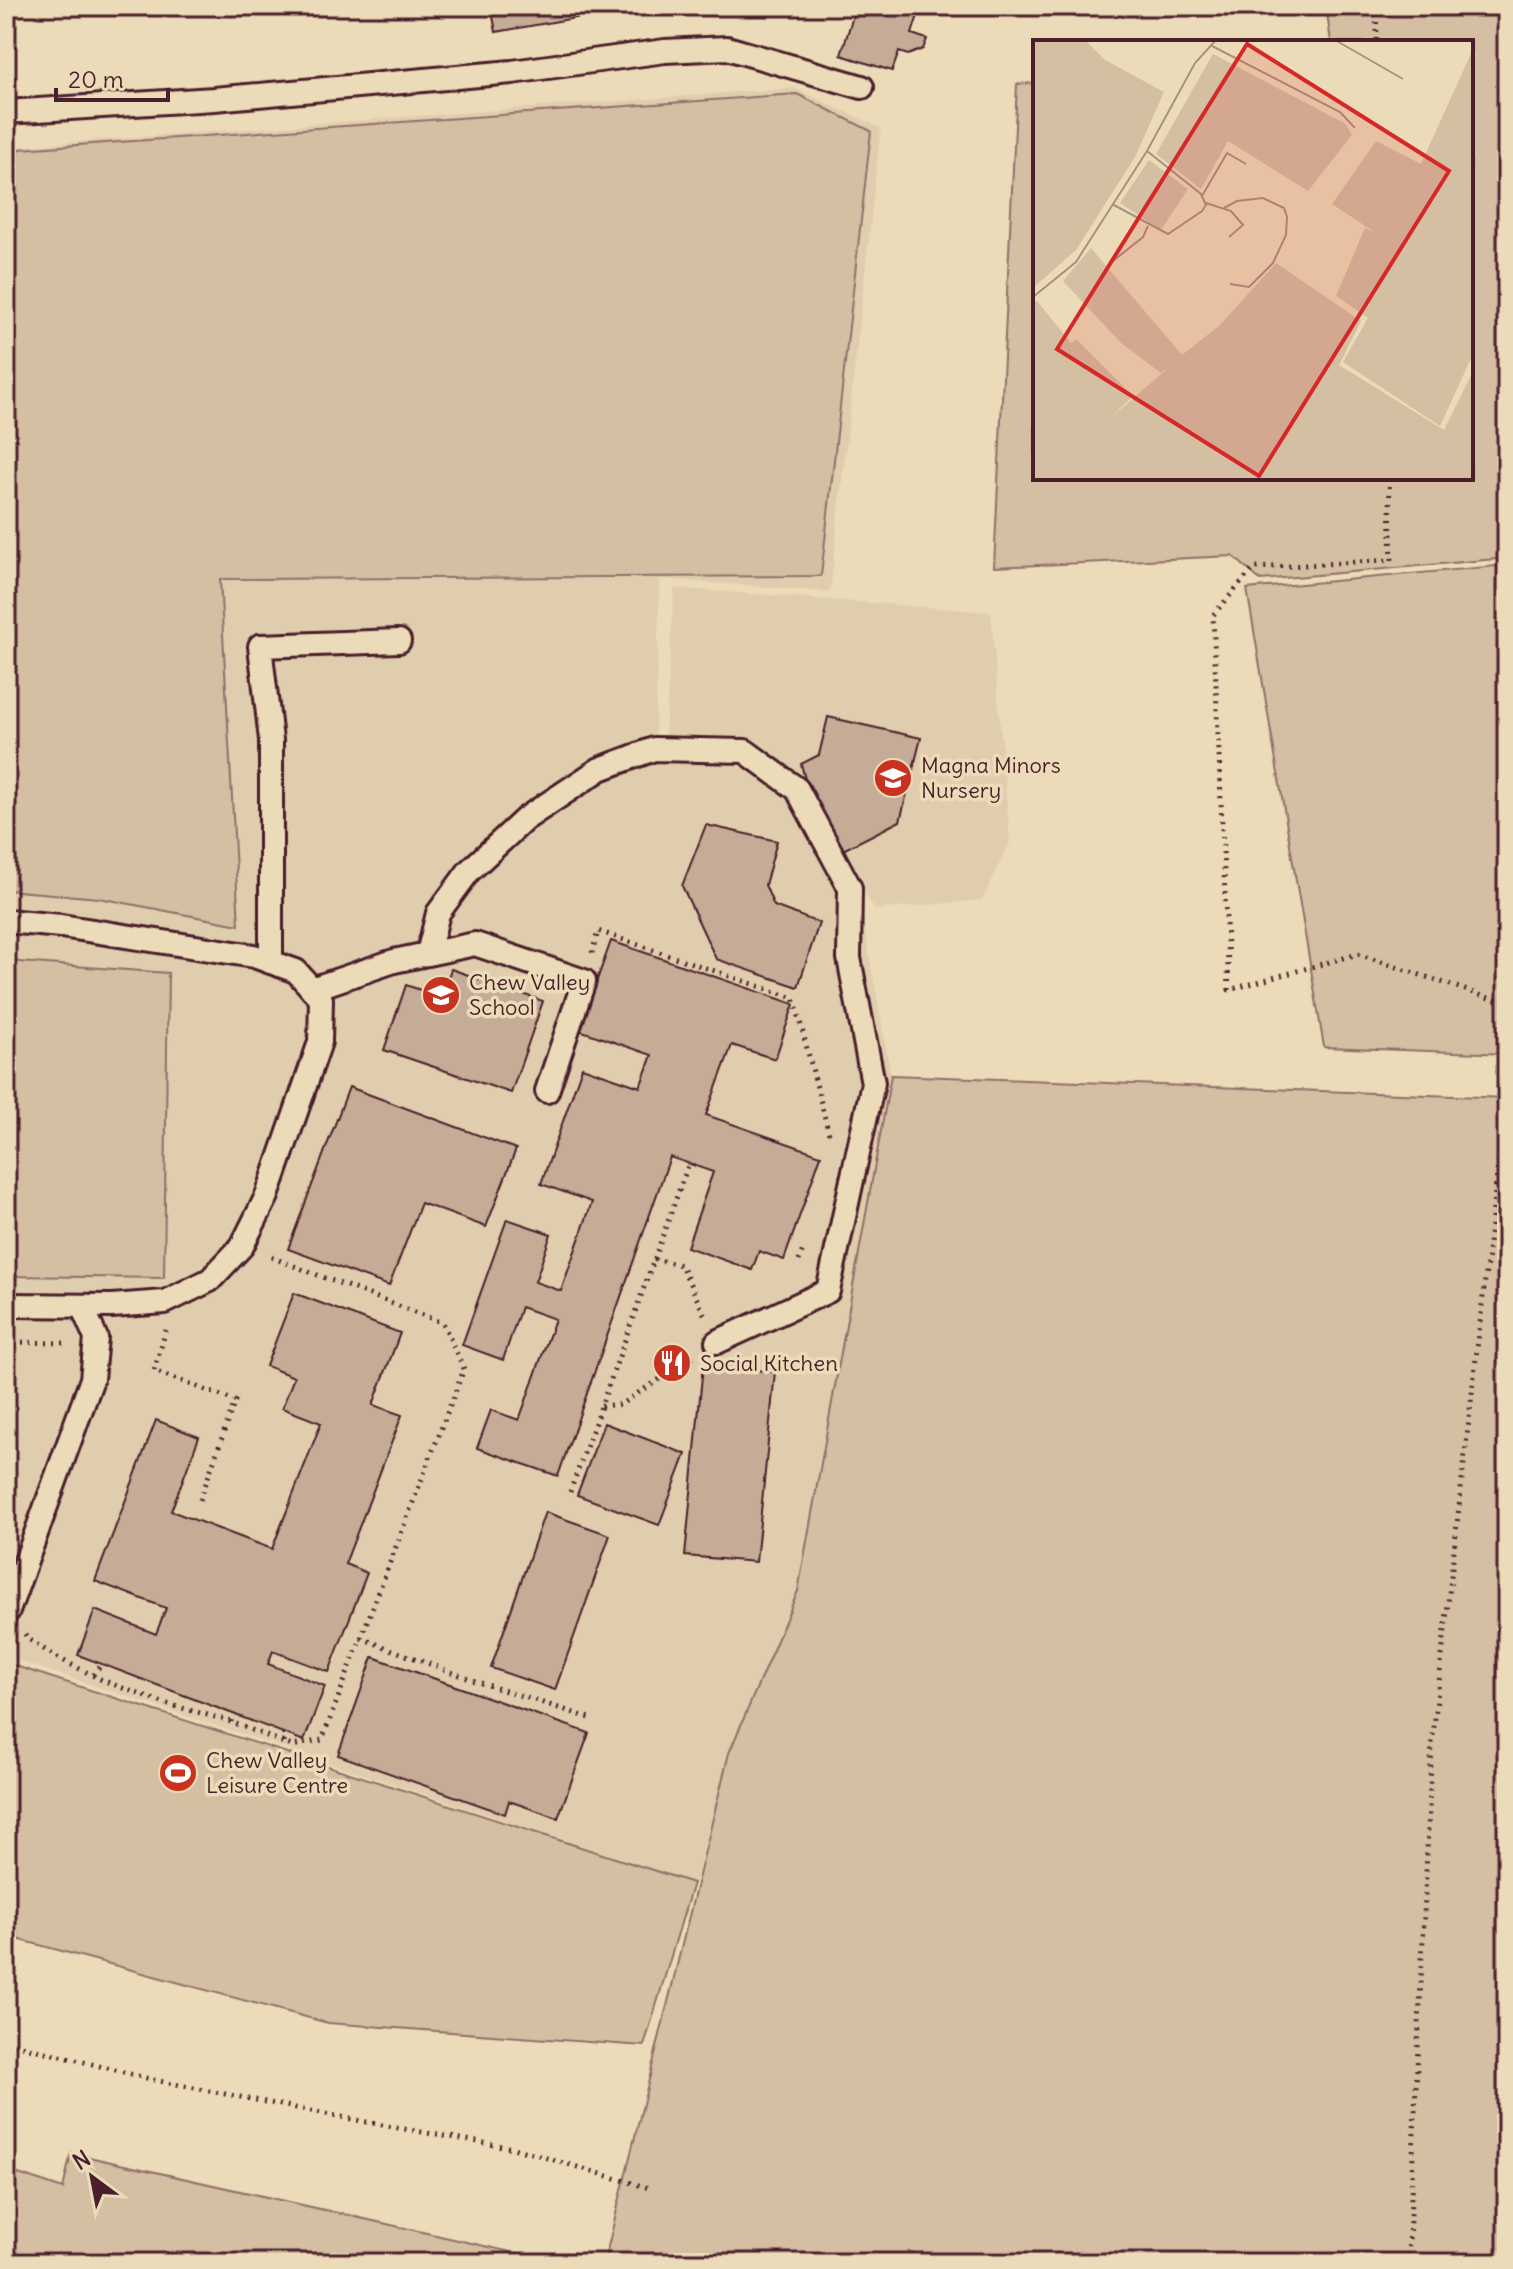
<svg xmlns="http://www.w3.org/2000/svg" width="1513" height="2269" viewBox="0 0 1513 2269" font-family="Delius,sans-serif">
  <rect width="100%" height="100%" fill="#ecdbb8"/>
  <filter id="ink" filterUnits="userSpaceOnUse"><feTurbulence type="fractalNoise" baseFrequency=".0125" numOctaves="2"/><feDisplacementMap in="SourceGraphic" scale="16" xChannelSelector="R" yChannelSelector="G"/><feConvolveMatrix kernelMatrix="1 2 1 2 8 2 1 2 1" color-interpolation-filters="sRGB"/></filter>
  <g filter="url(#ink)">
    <path fill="#e0cdae" d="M 794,88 L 881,128 L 830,592 L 660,579 L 655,734 L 776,774 L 751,747 L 665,736 L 674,588 L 991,612 L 1010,842 L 982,900 L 875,910 L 811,809 L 778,776 L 862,914 L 891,1075 L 804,1576 L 729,1753 L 695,1883 L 6,1657 L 6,147 Z"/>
    <g fill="#d4bfa3" stroke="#8f6f67" stroke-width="2">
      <path d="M 1326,6 L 1507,6 L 1507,558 L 1260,580 L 1233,556 L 994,567 L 1017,84 L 1035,83 L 1035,478 L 1471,478 L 1471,42 L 1331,42 Z"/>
      <path d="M 797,94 L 871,131 L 821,576 L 220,579 L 239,925 L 99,898 L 6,890 L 6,150 Z"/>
      <path d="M 1507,565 L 1507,1054 L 1324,1047 L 1247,589 Z"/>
      <path d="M 6,961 L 168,973 L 164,1278 L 6,1276 Z"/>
      <path d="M 891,1075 L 1507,1098 L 1507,2263 L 604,2263 L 729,1753 L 798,1591 Z"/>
      <path d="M 6,1663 L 693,1883 L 644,2046 L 328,2023 L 6,1936 Z"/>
      <path d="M 71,2153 L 560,2263 L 6,2263 L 6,2170 L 63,2189 Z"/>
    </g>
    <g fill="#c4ac96" stroke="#4a1f2b" stroke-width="2">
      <path d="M 491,6 L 643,6 L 496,32 Z"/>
      <path d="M 856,6 L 911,6 L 919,12 L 912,34 L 927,39 L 923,49 L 908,55 L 899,52 L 892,71 L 841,55 Z"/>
      <path d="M 828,717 L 921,738 L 900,821 L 843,850 L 811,802 L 801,764 L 819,755 Z"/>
      <path d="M 706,825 L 777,841 L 765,885 L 774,906 L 819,923 L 798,987 L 716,959 L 682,886 Z"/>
      <path d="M 611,941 L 794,1004 L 775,1059 L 732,1045 L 706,1115 L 821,1155 L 784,1260 L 759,1251 L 752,1270 L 687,1247 L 713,1172 L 670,1157 L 558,1476 L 477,1448 L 491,1410 L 519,1420 L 555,1319 L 521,1307 L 503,1360 L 462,1345 L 507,1219 L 551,1234 L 535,1282 L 561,1291 L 592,1202 L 541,1184 L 582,1067 L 640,1087 L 652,1055 L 579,1030 Z"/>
      <path d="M 451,969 L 543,1001 L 511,1093 L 384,1050 L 406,985 L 441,997 Z"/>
      <path d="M 349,1087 L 516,1149 L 486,1227 L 421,1203 L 389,1286 L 288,1249 Z"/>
      <path d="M 294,1293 L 400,1333 L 373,1405 L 402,1415 L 345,1564 L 367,1573 L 329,1672 L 273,1651 L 268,1664 L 325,1686 L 304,1741 L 78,1655 L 95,1610 L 156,1634 L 166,1608 L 95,1581 L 156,1420 L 199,1437 L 171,1511 L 272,1549 L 321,1423 L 282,1408 L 294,1377 L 266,1366 Z"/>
      <path d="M 703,1365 L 775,1372 L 756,1562 L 685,1556 Z"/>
      <path d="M 604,1423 L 686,1454 L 659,1525 L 577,1495 Z"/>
      <path d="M 545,1512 L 610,1535 L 555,1690 L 491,1668 Z"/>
      <path d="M 373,1657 L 589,1733 L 558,1818 L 509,1801 L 505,1814 L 338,1755 Z"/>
    </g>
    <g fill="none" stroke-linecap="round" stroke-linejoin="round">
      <g stroke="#4a1f2b" stroke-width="28">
        <g id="service">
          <path d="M 6,112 L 214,99 L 512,72 L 665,51 L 727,48 L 862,87"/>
          <path d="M 6,921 L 61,926 L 254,956 L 296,971 L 321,999 L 320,1042 L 267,1196 L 242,1246 L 210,1280 L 165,1302 L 112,1306 L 6,1305"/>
          <path d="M 428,954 L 438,913 L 469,871 L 525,819 L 600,769 L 654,749 L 745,751 L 797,789 L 850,888 L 849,958 L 873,1083 L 828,1291 L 717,1342"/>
          <path d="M 271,962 L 271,740 L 260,646 L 399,641"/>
          <path d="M 312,989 L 394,961 L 475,944 L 584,981 L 547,1091"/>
          <path d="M 8,1611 L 92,1379 L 96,1338 L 82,1306"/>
        </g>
      </g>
      <g stroke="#4a1f2b" stroke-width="5" stroke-dasharray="2 6" stroke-linecap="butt">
        <path d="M 1376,6 L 1377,42"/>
        <path d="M 1389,478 L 1392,560 L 1254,568 L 1213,615 L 1229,990 L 1358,954 L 1507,1004"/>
        <path d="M 592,953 L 598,931 L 794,998 L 830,1138"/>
        <path d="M 654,1259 L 681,1265 L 706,1318"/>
        <path d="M 799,1261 L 804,1246"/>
        <path d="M 166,1330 L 154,1371 L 235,1401 L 200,1500"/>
        <path d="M 6,1342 L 66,1343"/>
        <path d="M 601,1406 L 621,1404 L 694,1357"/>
        <path d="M 570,1492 L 689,1163"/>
        <path d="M 25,1634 L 28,1639 L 56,1657 L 102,1680 L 160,1702 L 226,1720 L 292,1746 L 322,1740 L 464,1369 L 443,1323 L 268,1256"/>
        <path d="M 361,1638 L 478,1682 L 593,1719"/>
        <path d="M 93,1675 L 102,1664"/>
        <path d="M 231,1722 L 232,1713"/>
        <path d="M 284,1743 L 284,1733"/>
        <path d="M 6,2042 L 154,2080 L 387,2126 L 513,2148 L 649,2188"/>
        <path d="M 1408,2263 L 1432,1743 L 1504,1113 L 1507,1105"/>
      </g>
      <use href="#service" stroke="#ecdbb8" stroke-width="22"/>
    </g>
  </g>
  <defs>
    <g id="school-disc" transform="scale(2)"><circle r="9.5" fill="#c8321e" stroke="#ecdbb8"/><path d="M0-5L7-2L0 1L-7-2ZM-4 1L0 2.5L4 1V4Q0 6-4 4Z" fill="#fff"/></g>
    <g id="restaurant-disc" transform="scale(2)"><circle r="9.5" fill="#c8321e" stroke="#ecdbb8"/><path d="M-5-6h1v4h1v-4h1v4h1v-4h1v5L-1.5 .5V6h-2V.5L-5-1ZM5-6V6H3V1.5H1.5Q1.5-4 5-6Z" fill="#fff"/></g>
    <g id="stadium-disc" transform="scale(2)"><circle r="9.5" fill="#c8321e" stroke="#ecdbb8"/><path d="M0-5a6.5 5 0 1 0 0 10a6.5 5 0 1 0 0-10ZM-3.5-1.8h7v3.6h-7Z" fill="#fff"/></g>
  </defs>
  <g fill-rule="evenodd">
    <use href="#school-disc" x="893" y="778"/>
    <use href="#school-disc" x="441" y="995"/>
    <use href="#restaurant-disc" x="672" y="1363"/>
    <use href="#stadium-disc" x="178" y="1773"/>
  </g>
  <g text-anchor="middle" stroke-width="7" stroke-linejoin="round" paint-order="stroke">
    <g font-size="22" fill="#4a1f2b" stroke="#ecdbb8" text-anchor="start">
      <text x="921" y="773">Magna Minors<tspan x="921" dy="25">Nursery</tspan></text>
      <text x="469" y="990">Chew Valley<tspan x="469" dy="25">School</tspan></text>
      <text x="700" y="1371">Social Kitchen</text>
      <text x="206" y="1768">Chew Valley<tspan x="206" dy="25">Leisure Centre</tspan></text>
    </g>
  </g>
  <g transform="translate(1033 40)">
    <rect width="440" height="440" fill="#ecdbb8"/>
    <path d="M 0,0 L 52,0 L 72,20 L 131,52 L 102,117 L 43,210 L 0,248 ZM 440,9 L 440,314 L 407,386 L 310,322 L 335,278 L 303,256 L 332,188 L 343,193 L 299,164 L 343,101 L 388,124 ZM 180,14 L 313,84 L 319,95 L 275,151 L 195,101 L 168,149 L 123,114 ZM 116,120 L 155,149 L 128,190 L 87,163 ZM 58,208 L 149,315 L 187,285 L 243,223 L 328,281 L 306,325 L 411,390 L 440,331 L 440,440 L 0,440 L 0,263 L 4,261 L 38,303 L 43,299 L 100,356 L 75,380 L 141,323 L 128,333 L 88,303 L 30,241 Z" fill="#d4bfa3"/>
    <path fill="none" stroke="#ab9080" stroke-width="2" d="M 302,0 L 370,39M 179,6 L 307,72 L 322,88M 169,156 L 194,113 L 213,124M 173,163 L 198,171 L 210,185 L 196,197M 79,164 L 135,194 L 169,171 L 173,165 L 168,154 L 114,111M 191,168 L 204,161 L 230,158 L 251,168 L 254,177 L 253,195 L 240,223 L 216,247 L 197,244M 80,221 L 110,197 L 115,186M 0,257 L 43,222 L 114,111 L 162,23 L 183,0"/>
    <path fill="#d62828" fill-opacity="0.15" stroke="#d62828" stroke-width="4" d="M 214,4 L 416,131 L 226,436 L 24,309 Z"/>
    <rect width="440" height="440" fill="none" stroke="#4a1f2b" stroke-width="4"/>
  </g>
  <rect width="1513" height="2269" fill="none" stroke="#ecdbb8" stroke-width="32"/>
  <rect x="16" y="16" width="1481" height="2237" fill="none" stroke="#4a1f2b" stroke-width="3" filter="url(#ink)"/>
  <g transform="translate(92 2177) rotate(328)" stroke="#ecdbb8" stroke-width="6" paint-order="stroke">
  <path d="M0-6L14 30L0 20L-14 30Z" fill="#4a1f2b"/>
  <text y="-12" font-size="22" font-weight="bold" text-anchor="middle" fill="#4a1f2b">N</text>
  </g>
  <path d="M56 88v12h112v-12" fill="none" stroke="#4a1f2b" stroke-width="4"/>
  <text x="68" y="88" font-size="24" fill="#4a1f2b" stroke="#ecdbb8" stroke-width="6" paint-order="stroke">20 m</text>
</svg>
